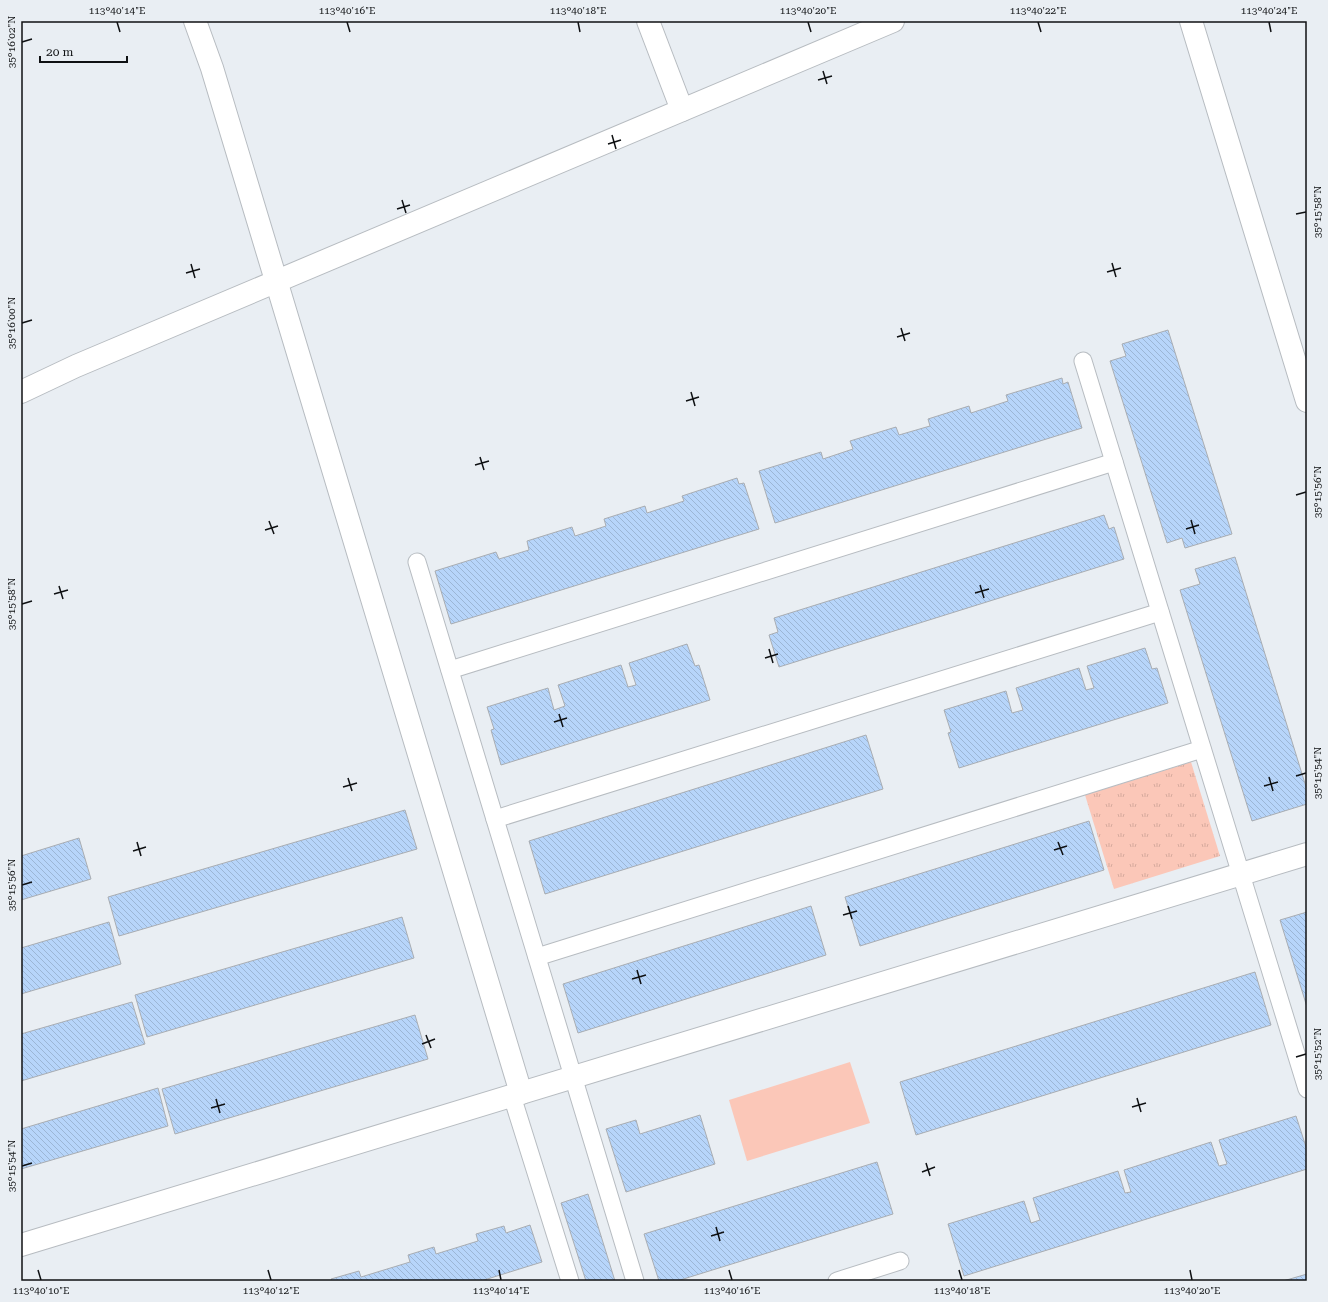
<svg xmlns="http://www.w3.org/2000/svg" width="1328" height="1302" viewBox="0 0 1328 1302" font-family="'Roboto Serif',serif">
  <defs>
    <pattern id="grass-tufts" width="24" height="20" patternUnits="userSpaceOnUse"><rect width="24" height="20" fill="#fbc7b8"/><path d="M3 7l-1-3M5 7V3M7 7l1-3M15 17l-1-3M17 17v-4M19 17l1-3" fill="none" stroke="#d6aa9d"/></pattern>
    <pattern id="building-back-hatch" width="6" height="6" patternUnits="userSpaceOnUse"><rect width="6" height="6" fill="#b7d5fa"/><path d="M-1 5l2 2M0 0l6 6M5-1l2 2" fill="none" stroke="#9cb6d5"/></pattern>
  </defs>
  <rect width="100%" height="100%" fill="#e9eef3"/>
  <path fill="url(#grass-tufts)" d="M 1191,762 L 1220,856 L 1114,889 L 1085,795 Z"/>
  <path fill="#fbc7b8" d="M 850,1062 L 870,1123 L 747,1161 L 729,1100 Z"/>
  <g fill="url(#building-back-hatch)" stroke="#a9adb2">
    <path d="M 1168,330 L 1232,534 L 1185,548 L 1182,538 L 1167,543 L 1110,361 L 1126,356 L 1122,344 Z"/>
    <path d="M 1062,378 L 1063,384 L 1068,382 L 1082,428 L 775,523 L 759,471 L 821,452 L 823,459 L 853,449 L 850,441 L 896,427 L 899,435 L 930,426 L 928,419 L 969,406 L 971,413 L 1008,401 L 1006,395 Z"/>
    <path d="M 737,478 L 739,484 L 744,483 L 759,529 L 451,624 L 435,571 L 496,552 L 499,559 L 529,550 L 527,541 L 572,527 L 575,536 L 606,526 L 604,519 L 645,506 L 647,513 L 684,501 L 682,496 Z"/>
    <path d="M 1104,515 L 1109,529 L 1114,527 L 1124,559 L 779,667 L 769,635 L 778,632 L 774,618 Z"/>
    <path d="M 1235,557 L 1307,790 L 1307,804 L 1252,821 L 1180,590 L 1200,584 L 1195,569 Z"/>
    <path d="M 687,644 L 695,666 L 699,665 L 710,700 L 501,765 L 491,730 L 494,729 L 487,707 L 548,688 L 554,710 L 565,706 L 558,685 L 621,665 L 628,687 L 636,685 L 629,663 Z"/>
    <path d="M 1145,648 L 1152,669 L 1157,668 L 1168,703 L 959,768 L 948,733 L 951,732 L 944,710 L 1006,691 L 1012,713 L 1023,710 L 1016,688 L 1079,668 L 1086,690 L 1094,688 L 1087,666 Z"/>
    <path d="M 866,735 L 883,789 L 545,894 L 529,841 Z"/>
    <path d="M 405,810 L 417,849 L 119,936 L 108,897 Z"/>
    <path d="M 1089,821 L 1104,870 L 860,946 L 845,897 Z"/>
    <path d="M 79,838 L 91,879 L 21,900 L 21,856 Z"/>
    <path d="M 811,906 L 826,955 L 578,1033 L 563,984 Z"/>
    <path d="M 1307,912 L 1307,1007 L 1280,920 Z"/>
    <path d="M 402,917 L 414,958 L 147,1037 L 135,995 Z"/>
    <path d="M 109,922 L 121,964 L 21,994 L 21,948 Z"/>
    <path d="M 1255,972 L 1271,1025 L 916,1135 L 900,1082 Z"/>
    <path d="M 132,1002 L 145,1044 L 21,1081 L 21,1034 Z"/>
    <path d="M 415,1015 L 428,1059 L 175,1134 L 162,1089 Z"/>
    <path d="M 158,1088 L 168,1126 L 21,1169 L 21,1129 Z"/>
    <path d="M 700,1115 L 715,1164 L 626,1192 L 606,1129 L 636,1120 L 640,1134 Z"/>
    <path d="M 1296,1116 L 1307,1150 L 1307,1169 L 964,1276 L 948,1224 L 1024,1201 L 1031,1223 L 1040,1220 L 1033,1198 L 1118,1171 L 1125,1193 L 1131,1192 L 1124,1170 L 1211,1142 L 1219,1166 L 1227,1164 L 1219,1140 Z"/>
    <path d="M 877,1162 L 893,1214 L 677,1281 L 659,1281 L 644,1234 Z"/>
    <path d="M 588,1194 L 615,1281 L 586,1281 L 561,1203 Z"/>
    <path d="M 530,1225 L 542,1262 L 481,1281 L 332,1281 L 331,1279 L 359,1271 L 361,1277 L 410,1262 L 408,1255 L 434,1247 L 436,1254 L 478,1241 L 476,1234 L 504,1226 L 506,1233 Z"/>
    <path d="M 1307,1274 L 1307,1281 L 1283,1281 Z"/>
  </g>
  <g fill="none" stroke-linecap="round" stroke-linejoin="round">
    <g stroke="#b7bcc1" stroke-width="19">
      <g id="lane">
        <path d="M 1083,361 L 1307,1089"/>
        <path d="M 417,562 L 635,1281"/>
        <path d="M 450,670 L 1114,462"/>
        <path d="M 495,819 L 1160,612"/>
        <path d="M 537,957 L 1202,749"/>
        <path d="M 512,1096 L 570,1281"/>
        <path d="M 837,1281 L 900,1261"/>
      </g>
    </g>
    <g stroke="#b7bcc1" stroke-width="24">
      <g id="street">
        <path d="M 195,21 L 212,68 L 521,1093"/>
        <path d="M 648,21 L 682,110"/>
        <path d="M 21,1245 L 1307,854"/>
      </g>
    </g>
    <g stroke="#b7bcc1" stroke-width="24">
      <g id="secondary">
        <path d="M 1191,21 L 1307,401"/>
        <path d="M 21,392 L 76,366 L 893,21"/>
      </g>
    </g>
    <use href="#lane" stroke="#fff" stroke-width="17"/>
    <use href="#street" stroke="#fff" stroke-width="22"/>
    <use href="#secondary" stroke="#fff" stroke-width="22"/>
  </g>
  <path fill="none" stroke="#0f1113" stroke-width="1.5" d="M 117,22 L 120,32M 347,22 L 350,32M 578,22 L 580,32M 808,22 L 811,32M 1038,22 L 1041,32M 1269,22 L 1271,32M 22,42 L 32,39M 823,71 L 827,84M 818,80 L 832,76M 612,135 L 616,149M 608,144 L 621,140M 402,200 L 406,213M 397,209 L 410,205M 1296,214 L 1306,212M 1112,263 L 1116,277M 191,264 L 195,278M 1107,272 L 1121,268M 186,273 L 200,269M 22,323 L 32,320M 901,328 L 905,341M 897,337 L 910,333M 691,392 L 695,406M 686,401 L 699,397M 480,457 L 484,470M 475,465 L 489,461M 1296,495 L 1306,492M 1191,520 L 1195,534M 269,521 L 274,534M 1186,529 L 1199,525M 265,530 L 278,526M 980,585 L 984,598M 59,586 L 63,599M 975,593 L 989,589M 54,594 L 68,590M 22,604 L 32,601M 769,649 L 773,663M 765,658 L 778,654M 559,714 L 563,727M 554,722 L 567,718M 1296,776 L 1306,773M 1269,777 L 1273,791M 348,778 L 352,791M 1264,786 L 1278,782M 343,787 L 357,783M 137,842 L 141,856M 1058,842 L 1063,855M 1054,850 L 1067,846M 133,851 L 146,847M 22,885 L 32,882M 848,906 L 852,919M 843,915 L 857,911M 637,970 L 641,984M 632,979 L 646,975M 426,1035 L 431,1048M 422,1044 L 435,1039M 1296,1057 L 1306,1054M 1137,1098 L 1141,1112M 216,1099 L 220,1113M 1132,1107 L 1146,1103M 211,1108 L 225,1104M 926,1163 L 930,1176M 22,1166 L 32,1163M 922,1172 L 935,1167M 716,1227 L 720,1241M 711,1236 L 724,1232M 38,1270 L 41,1280M 268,1270 L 271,1280M 499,1270 L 501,1280M 729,1270 L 732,1280M 959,1270 L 962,1280M 1190,1270 L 1192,1280"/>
  <rect width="1328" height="1302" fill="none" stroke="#e9eef3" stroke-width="44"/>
  <path d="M40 56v6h87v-6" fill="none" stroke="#0f1113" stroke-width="2"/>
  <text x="46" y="56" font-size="12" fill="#0f1113" stroke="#e9eef3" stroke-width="3" paint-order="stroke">20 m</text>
  <rect x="22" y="22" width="1284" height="1258" fill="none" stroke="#0f1113" stroke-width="1.5"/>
  <g font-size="10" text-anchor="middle" fill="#0f1113">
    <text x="117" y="14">113°40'14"E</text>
    <text x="347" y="14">113°40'16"E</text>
    <text x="578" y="14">113°40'18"E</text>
    <text x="808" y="14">113°40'20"E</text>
    <text x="1038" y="14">113°40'22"E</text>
    <text x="1269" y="14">113°40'24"E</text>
    <text transform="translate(11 42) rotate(-90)" y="4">35°16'02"N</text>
    <text transform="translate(1317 212) rotate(-90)" y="4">35°15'58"N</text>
    <text transform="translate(11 323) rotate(-90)" y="4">35°16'00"N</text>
    <text transform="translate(1317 492) rotate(-90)" y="4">35°15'56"N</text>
    <text transform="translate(11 604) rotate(-90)" y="4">35°15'58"N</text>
    <text transform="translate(1317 773) rotate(-90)" y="4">35°15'54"N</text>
    <text transform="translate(11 885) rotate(-90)" y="4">35°15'56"N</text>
    <text transform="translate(1317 1054) rotate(-90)" y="4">35°15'52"N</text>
    <text transform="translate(11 1166) rotate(-90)" y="4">35°15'54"N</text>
    <text x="41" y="1294">113°40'10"E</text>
    <text x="271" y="1294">113°40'12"E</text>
    <text x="501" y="1294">113°40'14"E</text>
    <text x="732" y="1294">113°40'16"E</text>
    <text x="962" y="1294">113°40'18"E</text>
    <text x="1192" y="1294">113°40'20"E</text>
  </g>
</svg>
